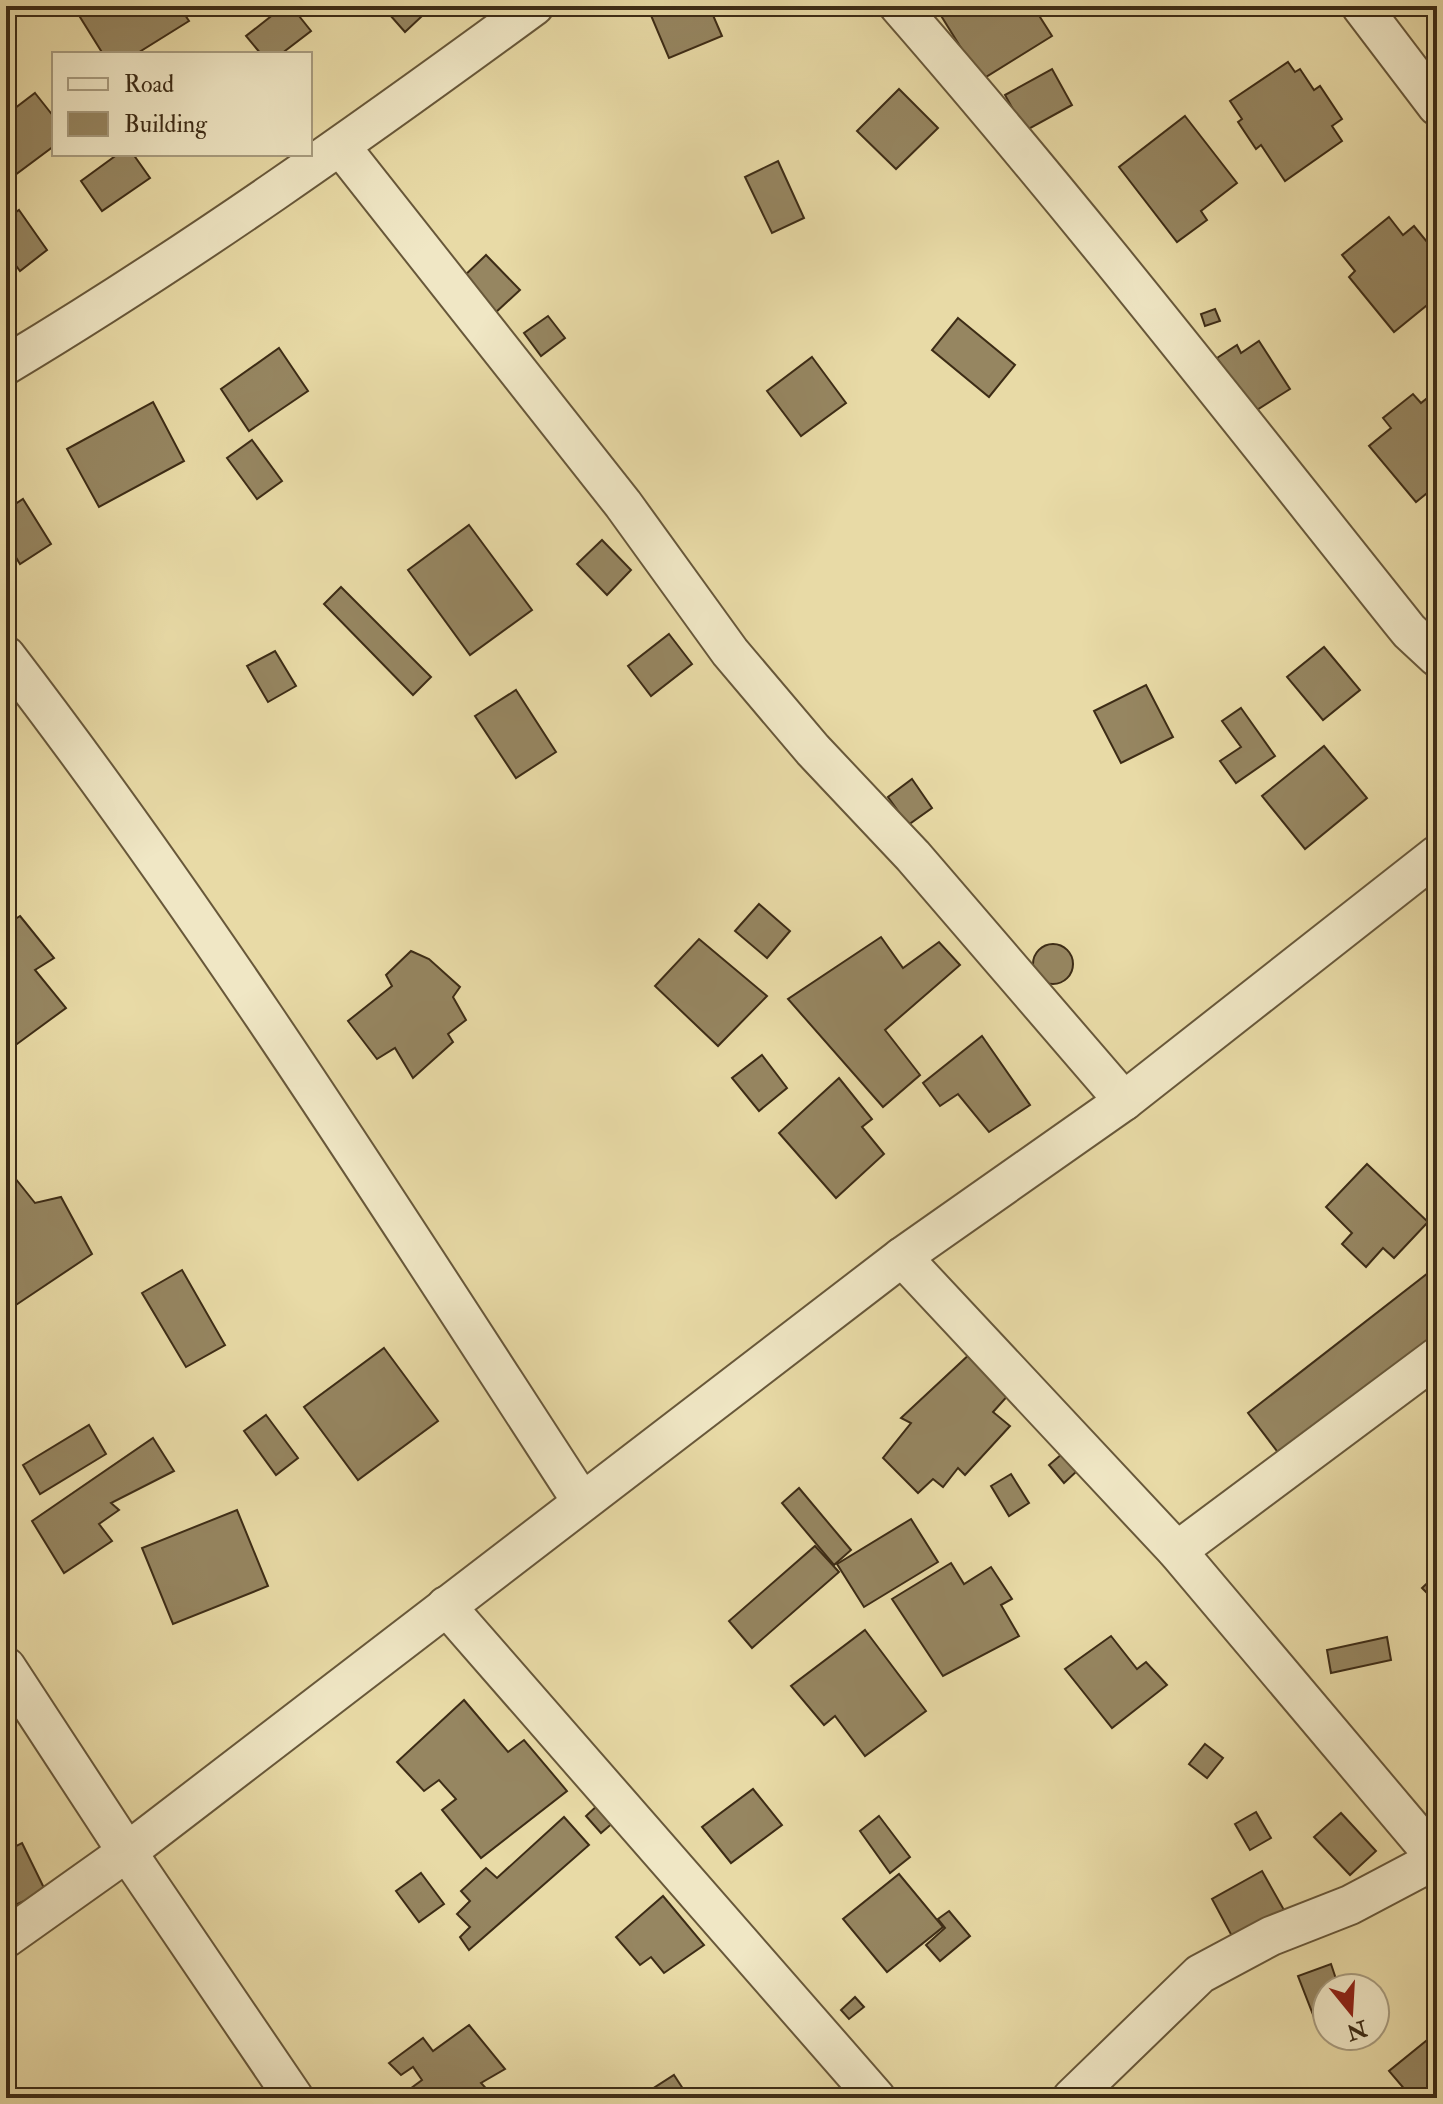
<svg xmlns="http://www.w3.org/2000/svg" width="1443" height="2104" viewBox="0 0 1443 2104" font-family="'IM FELL Double Pica',serif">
  <rect width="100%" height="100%" fill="#e8daa6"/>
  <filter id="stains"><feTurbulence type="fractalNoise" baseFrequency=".0025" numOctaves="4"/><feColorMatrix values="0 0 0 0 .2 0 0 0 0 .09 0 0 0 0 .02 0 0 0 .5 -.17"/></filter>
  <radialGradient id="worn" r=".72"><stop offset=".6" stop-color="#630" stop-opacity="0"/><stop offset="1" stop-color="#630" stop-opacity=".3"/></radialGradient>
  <g fill="#968661" stroke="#3d2c16" stroke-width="2">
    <path d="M 80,6 L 179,6 L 189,21 L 136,54 L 103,54 L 75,9 Z"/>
    <path d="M 284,6 L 291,6 L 311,31 L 281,54 L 261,54 L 246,36 Z"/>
    <path d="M 382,6 L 411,6 L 421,17 L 405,32 Z"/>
    <path d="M 647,6 L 709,6 L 722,36 L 669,58 Z"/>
    <path d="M 935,6 L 1033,6 L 1052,36 L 981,80 Z"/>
    <path d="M 1288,62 L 1295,72 L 1300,69 L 1314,90 L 1320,86 L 1342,119 L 1332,126 L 1342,141 L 1285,181 L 1261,145 L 1256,149 L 1238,122 L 1242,119 L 1230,101 Z"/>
    <path d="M 1052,69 L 1072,105 L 1025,131 L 1005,95 Z"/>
    <path d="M 899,89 L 938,128 L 896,169 L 857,131 Z"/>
    <path d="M 35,93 L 54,117 L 54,146 L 15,175 L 6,163 L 6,115 Z"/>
    <path d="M 1185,116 L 1237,183 L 1201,211 L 1207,220 L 1177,242 L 1119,167 Z"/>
    <path d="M 118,154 L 133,154 L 150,178 L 102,211 L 81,181 Z"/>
    <path d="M 778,161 L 804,218 L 772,233 L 745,177 Z"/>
    <path d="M 19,210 L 47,250 L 20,271 L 6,252 L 6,219 Z"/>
    <path d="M 1389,217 L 1403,235 L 1414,226 L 1437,254 L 1437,297 L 1394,332 L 1349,277 L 1355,271 L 1342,255 Z"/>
    <path d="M 486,255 L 520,290 L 494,314 L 461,279 Z"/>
    <path d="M 1215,309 L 1220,321 L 1205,326 L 1201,314 Z"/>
    <path d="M 548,316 L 565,338 L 541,356 L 524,333 Z"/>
    <path d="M 958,318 L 1015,365 L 989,397 L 932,350 Z"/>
    <path d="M 1259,341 L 1290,389 L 1252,413 L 1217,358 L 1237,345 L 1241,353 Z"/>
    <path d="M 279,348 L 308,391 L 249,431 L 221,389 Z"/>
    <path d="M 812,357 L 846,403 L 801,436 L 767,391 Z"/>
    <path d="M 1437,390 L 1437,485 L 1416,502 L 1369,446 L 1391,428 L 1383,418 L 1413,394 L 1421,403 Z"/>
    <path d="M 153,402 L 184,461 L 99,507 L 67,449 Z"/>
    <path d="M 252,440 L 282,481 L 257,499 L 227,458 Z"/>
    <path d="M 23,499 L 51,544 L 20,564 L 6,541 L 6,510 Z"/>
    <path d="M 469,525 L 532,610 L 470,655 L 408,570 Z"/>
    <path d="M 602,540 L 631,570 L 607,595 L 577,564 Z"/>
    <path d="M 341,587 L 431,677 L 413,695 L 324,604 Z"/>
    <path d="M 669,634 L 692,664 L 651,696 L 628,666 Z"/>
    <path d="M 1324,647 L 1360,690 L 1323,720 L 1287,677 Z"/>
    <path d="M 275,651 L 296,686 L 268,702 L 247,666 Z"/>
    <path d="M 1146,685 L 1173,737 L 1121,763 L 1094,711 Z"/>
    <path d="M 516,690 L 556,752 L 516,778 L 475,716 Z"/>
    <path d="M 1241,708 L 1275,756 L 1236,783 L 1220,761 L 1241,747 L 1222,721 Z"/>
    <path d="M 1324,746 L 1367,798 L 1305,849 L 1262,796 Z"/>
    <path d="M 912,779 L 932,808 L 908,825 L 888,797 Z"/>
    <path d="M 759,904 L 790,931 L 767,958 L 735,931 Z"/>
    <path d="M 20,916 L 54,958 L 35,970 L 66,1008 L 17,1044 L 6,1033 L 6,925 Z"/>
    <path d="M 881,937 L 903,968 L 939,942 L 960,965 L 885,1030 L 920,1075 L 883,1107 L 788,999 Z"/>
    <path d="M 699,939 L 767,996 L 718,1046 L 655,986 Z"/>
    <circle cx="1053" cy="964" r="20"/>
    <path d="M 411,951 L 429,959 L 460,987 L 453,997 L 466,1020 L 448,1034 L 453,1042 L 413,1078 L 395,1048 L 377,1059 L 348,1021 L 392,986 L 386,975 Z"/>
    <path d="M 982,1036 L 1030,1105 L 989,1132 L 958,1094 L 940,1106 L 923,1083 Z"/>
    <path d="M 762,1055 L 787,1088 L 759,1111 L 732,1078 Z"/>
    <path d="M 839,1078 L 872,1119 L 862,1127 L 884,1154 L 836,1198 L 779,1133 Z"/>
    <path d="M 1367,1164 L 1428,1222 L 1394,1258 L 1383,1248 L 1366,1267 L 1342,1244 L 1352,1233 L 1326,1207 Z"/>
    <path d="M 7,1168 L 35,1203 L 61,1197 L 92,1254 L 7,1311 Z"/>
    <path d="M 1437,1266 L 1437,1333 L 1280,1455 L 1248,1413 Z"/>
    <path d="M 182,1270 L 225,1345 L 186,1367 L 142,1293 Z"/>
    <path d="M 384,1348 L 438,1421 L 358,1480 L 304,1407 Z"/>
    <path d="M 973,1351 L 1011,1392 L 993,1412 L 1010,1426 L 965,1475 L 958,1468 L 943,1487 L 933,1479 L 918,1493 L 883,1458 L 911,1423 L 901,1418 Z"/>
    <path d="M 266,1415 L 298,1458 L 276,1475 L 244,1431 Z"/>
    <path d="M 89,1425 L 106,1454 L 40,1494 L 23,1465 Z"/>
    <path d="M 153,1438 L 174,1471 L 111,1503 L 119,1510 L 99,1524 L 112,1541 L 64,1573 L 32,1521 Z"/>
    <path d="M 1062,1454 L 1077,1471 L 1064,1483 L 1049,1465 Z"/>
    <path d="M 1011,1474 L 1029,1503 L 1009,1516 L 991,1486 Z"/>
    <path d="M 799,1488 L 851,1550 L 834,1565 L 782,1503 Z"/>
    <path d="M 237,1510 L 268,1586 L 173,1624 L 142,1548 Z"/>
    <path d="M 911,1519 L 938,1562 L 864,1607 L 837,1564 Z"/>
    <path d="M 815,1546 L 839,1572 L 752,1648 L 729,1621 Z"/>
    <path d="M 951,1563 L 964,1584 L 991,1567 L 1012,1599 L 1001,1605 L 1019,1636 L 943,1676 L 892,1599 Z"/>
    <path d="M 1437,1574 L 1437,1603 L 1422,1588 Z"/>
    <path d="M 865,1630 L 926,1711 L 865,1756 L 835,1716 L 824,1725 L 791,1686 Z"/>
    <path d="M 1111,1636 L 1137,1669 L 1146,1662 L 1167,1685 L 1112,1728 L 1065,1669 Z"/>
    <path d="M 1387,1637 L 1391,1660 L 1331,1673 L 1327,1650 Z"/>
    <path d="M 464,1700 L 508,1752 L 524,1740 L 567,1791 L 481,1858 L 442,1810 L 456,1799 L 439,1780 L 424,1791 L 397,1762 Z"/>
    <path d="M 1205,1744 L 1223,1758 L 1207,1778 L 1189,1764 Z"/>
    <path d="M 753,1789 L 782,1825 L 731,1863 L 702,1827 Z"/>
    <path d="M 600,1803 L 615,1821 L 601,1833 L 586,1816 Z"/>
    <path d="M 1256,1812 L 1271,1838 L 1250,1850 L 1235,1824 Z"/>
    <path d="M 1341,1813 L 1376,1851 L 1350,1875 L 1314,1837 Z"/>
    <path d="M 879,1816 L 910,1857 L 890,1873 L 860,1831 Z"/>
    <path d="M 564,1817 L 589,1845 L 469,1950 L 460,1937 L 470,1927 L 457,1914 L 470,1901 L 461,1891 L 486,1868 L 497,1878 Z"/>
    <path d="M 22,1843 L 46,1892 L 15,1905 L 6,1888 L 6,1851 Z"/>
    <path d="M 1262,1871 L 1284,1910 L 1233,1938 L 1212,1899 Z"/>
    <path d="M 421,1873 L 444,1904 L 419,1922 L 396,1891 Z"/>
    <path d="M 899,1874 L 943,1927 L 887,1972 L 843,1919 Z"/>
    <path d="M 663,1896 L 704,1945 L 664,1973 L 651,1957 L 640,1965 L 616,1937 Z"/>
    <path d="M 949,1911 L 970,1936 L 940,1961 L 926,1945 L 945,1928 L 938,1919 Z"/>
    <path d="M 1331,1964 L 1339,1988 L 1327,1988 L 1327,2021 L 1317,2025 L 1298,1976 Z"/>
    <path d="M 855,1997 L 864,2007 L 849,2019 L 841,2010 Z"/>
    <path d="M 469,2025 L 505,2069 L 481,2083 L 494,2097 L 417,2098 L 410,2089 L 422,2080 L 413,2067 L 401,2075 L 389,2063 L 423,2038 L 433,2051 Z"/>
    <path d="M 1437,2032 L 1437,2098 L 1412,2098 L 1389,2071 Z"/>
    <path d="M 674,2075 L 689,2098 L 638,2098 Z"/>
  </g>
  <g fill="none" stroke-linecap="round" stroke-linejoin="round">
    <g stroke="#68583a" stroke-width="42">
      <g id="minor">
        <path d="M 899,6 C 1076,209 1241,421 1409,631 L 1437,657"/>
        <path d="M 1361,6 L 1437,106"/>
        <path d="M 341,147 L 623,504 L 730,652 L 813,750 L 913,856 L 1124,1101"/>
        <path d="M 6,365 C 189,255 362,132 534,6"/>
        <path d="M 6,656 C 214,927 396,1216 582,1502"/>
        <path d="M 902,1257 L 1177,1551 L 1437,1859"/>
        <path d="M 1177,1551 L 1437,1357"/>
        <path d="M 446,1606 L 876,2098"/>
        <path d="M 6,1667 L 127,1852 L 294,2098"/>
        <path d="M 6,1938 L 127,1852 L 902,1257 L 1124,1101 L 1437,855"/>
        <path d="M 1072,2098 L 1200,1974 L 1271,1936 L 1350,1905 L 1437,1859"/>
      </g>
    </g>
    <use href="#minor" stroke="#f0e7c5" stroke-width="38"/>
  </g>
  <rect width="1443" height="2104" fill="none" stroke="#e8daa6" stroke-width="32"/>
  <rect x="8" y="8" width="1427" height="2088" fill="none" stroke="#3d2c16" stroke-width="4"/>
  <rect x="16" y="16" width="1411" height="2072" fill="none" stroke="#3d2c16" stroke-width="2"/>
  <rect x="52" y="52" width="260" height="104" fill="#f0e7c5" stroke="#a89c7f" stroke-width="2"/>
  <rect x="68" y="78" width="40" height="12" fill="#f0e7c5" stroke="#a89c7f" stroke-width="2"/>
  <text x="124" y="92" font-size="24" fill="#3d2c16">Road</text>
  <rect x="68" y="112" width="40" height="24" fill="#968661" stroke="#a89c7f" stroke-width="2"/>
  <text x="124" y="132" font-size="24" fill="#3d2c16">Building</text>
  <g transform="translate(1351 2012) rotate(162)"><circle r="38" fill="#f0e7c5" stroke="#a89c7f" stroke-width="2"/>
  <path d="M0-6L14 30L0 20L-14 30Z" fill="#8f2418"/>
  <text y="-12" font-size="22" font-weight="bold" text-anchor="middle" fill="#3d2c16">N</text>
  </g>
  <rect width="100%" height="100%" filter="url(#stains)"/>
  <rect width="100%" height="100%" fill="url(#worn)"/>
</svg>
